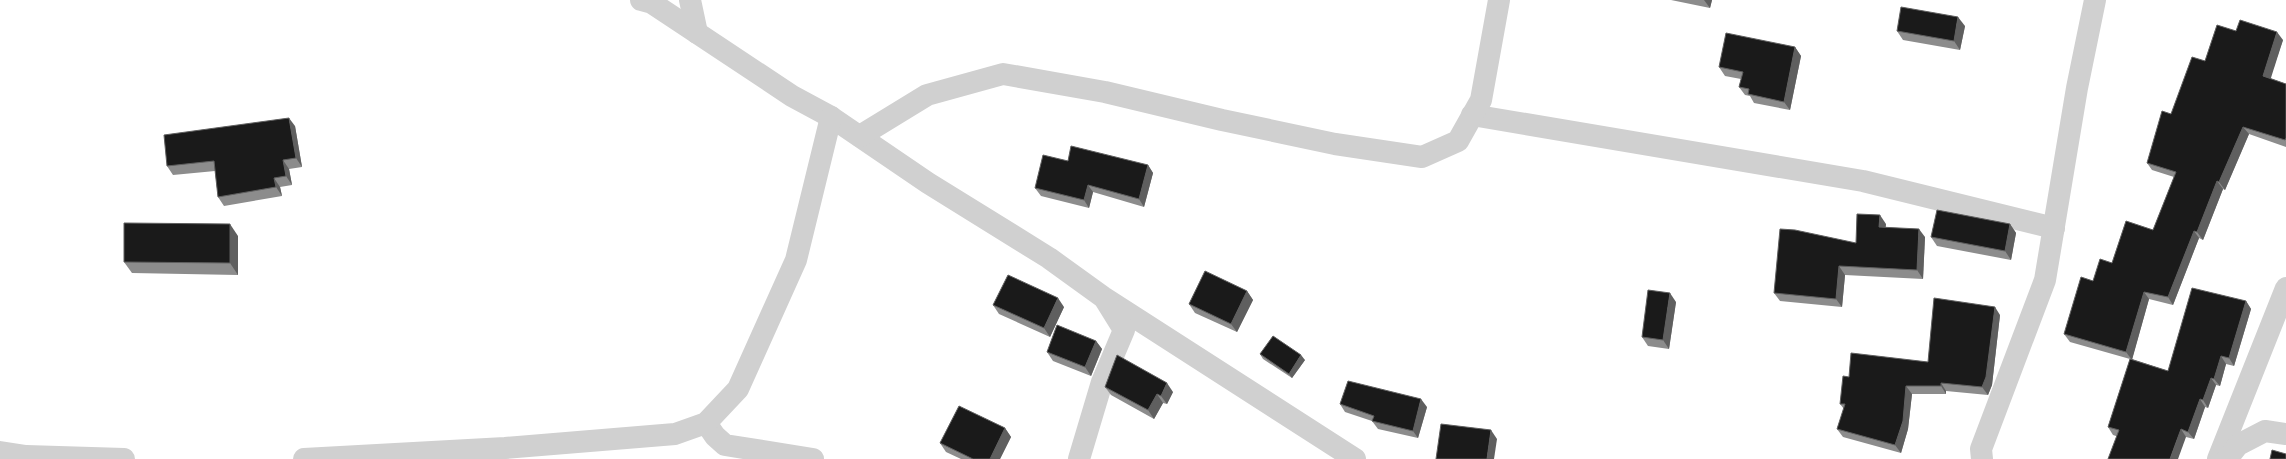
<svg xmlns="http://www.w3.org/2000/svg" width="2286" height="459" viewBox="0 0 2286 459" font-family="'PT Sans',sans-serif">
  <rect width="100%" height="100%" fill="#fff"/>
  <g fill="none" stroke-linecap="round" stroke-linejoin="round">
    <g stroke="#d0d0d0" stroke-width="22">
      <path d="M 641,0 L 652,3 L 792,96 L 831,117 L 928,183 L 1049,258 L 1103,297 L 1355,459"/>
      <path d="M 690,0 L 697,33"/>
      <path d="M 1472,115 L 1863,181 L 2054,228"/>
      <path d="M 860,136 L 927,95 L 1003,74 L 1105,92 L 1222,120 L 1335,144 L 1422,157 L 1458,141 L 1481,100 L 1499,0"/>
      <path d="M 706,423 L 715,436 L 725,445 L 813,459"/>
      <path d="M 0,452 L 26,456 L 124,459"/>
      <path d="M 304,459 L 505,448 L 675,434 L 706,423 L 738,389 L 796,260 L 831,117"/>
      <path d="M 1079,459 L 1102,382 L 1124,330 L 1106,301"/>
      <path d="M 1982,459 L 1981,449 L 2045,280 L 2077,88 L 2095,0"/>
      <path d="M 2218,459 L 2286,288"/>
      <path d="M 2227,459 L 2238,445 L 2265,431 L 2286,434"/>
    </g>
  </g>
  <g fill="#8c8c8c">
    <path d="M 1671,0 L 1712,0 L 1710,8 Z"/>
    <path d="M 1965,26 L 1960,50 L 1903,40 L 1897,31 Z"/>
    <path d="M 2236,31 L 2283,40 L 2270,78 L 2286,84 L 2286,147 L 2249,134 L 2225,190 L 2223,189 L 2203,240 L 2199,238 L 2173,305 L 2149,299 L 2132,359 L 2168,371 L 2246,301 L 2251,309 L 2234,366 L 2226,364 L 2220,386 L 2216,385 L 2208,408 L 2205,407 L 2194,439 L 2186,437 L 2116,436 L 2113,435 L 2108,427 L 2130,359 L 2070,342 L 2064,334 L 2093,281 L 2112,263 L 2153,230 L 2174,177 L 2152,170 L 2147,163 L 2171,114 L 2205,61 Z"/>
    <path d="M 1795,47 L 1801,56 L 1790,110 L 1754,103 L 1750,96 L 1745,95 L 1739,87 L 1741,79 L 1725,76 L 1719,67 Z"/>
    <path d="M 295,126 L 302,167 L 289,169 L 292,185 L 280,187 L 282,196 L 224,206 L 218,197 L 215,171 L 173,175 L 167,166 Z"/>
    <path d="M 1068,161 L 1148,165 L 1153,173 L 1144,207 L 1093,192 L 1089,208 L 1041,196 L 1035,188 Z"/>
    <path d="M 1886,224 L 1885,227 L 1925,237 L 1923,279 L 1845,275 L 1842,307 L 1780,301 L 1774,293 Z"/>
    <path d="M 2010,224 L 2016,233 L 2011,260 L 1937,246 L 1931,237 Z"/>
    <path d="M 238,236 L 238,275 L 132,273 L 124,262 Z"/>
    <path d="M 1247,291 L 1253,300 L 1237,332 L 1195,313 L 1189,304 Z"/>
    <path d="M 1676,302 L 1669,349 L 1648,346 L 1642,337 Z"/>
    <path d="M 993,305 L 1064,307 L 1050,337 L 999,314 Z"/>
    <path d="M 2000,315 L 1992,385 L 1988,395 L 1946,391 L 1946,394 L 1912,394 L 1908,429 L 1901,453 L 1843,437 L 1837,429 L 1844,409 L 1840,404 L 1928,362 Z"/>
    <path d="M 1096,341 L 1102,349 L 1091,376 L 1053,361 L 1047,352 Z"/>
    <path d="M 1260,354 L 1305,360 L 1292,378 L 1263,359 Z"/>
    <path d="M 1105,387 L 1173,392 L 1167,404 L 1163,403 L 1154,419 L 1111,395 Z"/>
    <path d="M 1340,404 L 1427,407 L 1418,438 L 1378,429 L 1372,421 L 1345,412 Z"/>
    <path d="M 1005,428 L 1011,437 L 1000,459 L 961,459 L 946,452 L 940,443 Z"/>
  </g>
  <g fill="#5f5f5f">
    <path d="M 1704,0 L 1712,0 L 1710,8 Z"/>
    <path d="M 1958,17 L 1965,26 L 1960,50 L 1954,41 Z"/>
    <path d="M 2277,32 L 2283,40 L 2269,84 L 2263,76 Z"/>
    <path d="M 1795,47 L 1801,56 L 1790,110 L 1784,102 Z"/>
    <path d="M 289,118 L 295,126 L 302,167 L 296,158 Z"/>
    <path d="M 2243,127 L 2249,134 L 2225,190 L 2219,182 Z"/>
    <path d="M 283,160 L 289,169 L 292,185 L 286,176 Z"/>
    <path d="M 1148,165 L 1153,173 L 1144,207 L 1139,199 Z"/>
    <path d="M 274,178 L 280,187 L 282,196 L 276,187 Z"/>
    <path d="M 2217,181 L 2223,189 L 2203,240 L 2197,232 Z"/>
    <path d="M 1088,185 L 1093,192 L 1089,208 L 1084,200 Z"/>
    <path d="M 1880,215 L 1886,224 L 1885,235 L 1879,227 Z"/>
    <path d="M 230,224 L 238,236 L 238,275 L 230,263 Z"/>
    <path d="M 2010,224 L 2016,233 L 2011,260 L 2005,251 Z"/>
    <path d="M 1919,229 L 1925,237 L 1923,279 L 1917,270 Z"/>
    <path d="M 2194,231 L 2199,238 L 2173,305 L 2168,297 Z"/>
    <path d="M 1839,266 L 1845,275 L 1842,307 L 1836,299 Z"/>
    <path d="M 1247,291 L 1253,300 L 1237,332 L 1231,324 Z"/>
    <path d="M 2144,292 L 2149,299 L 2132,360 L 2126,352 Z"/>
    <path d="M 1670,293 L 1676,302 L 1669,349 L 1663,340 Z"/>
    <path d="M 1058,298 L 1064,307 L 1050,337 L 1044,328 Z"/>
    <path d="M 2246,301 L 2251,309 L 2234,366 L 2229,358 Z"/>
    <path d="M 1995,307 L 2000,315 L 1992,385 L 1988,395 L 1982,387 Z"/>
    <path d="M 1096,341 L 1102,349 L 1091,376 L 1085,367 Z"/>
    <path d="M 1301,355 L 1305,360 L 1292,378 L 1289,374 Z"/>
    <path d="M 2221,356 L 2226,364 L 2220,386 L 2214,379 Z"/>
    <path d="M 2211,378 L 2216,385 L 2208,408 L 2203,400 Z"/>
    <path d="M 1167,383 L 1173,392 L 1167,404 L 1161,396 Z"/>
    <path d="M 1941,383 L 1946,391 L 1946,394 L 1941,386 Z"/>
    <path d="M 1906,386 L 1912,394 L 1908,429 L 1901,453 L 1895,445 Z"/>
    <path d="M 1157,394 L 1163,403 L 1154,419 L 1148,410 Z"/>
    <path d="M 1421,399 L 1427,407 L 1418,438 L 1413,431 Z"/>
    <path d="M 2200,399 L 2205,407 L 2194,439 L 2188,432 Z"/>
    <path d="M 1005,428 L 1011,437 L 1000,459 L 990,459 Z"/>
    <path d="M 2181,429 L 2186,437 L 2178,459 L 2170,459 Z"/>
    <path d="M 1491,430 L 1497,439 L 1494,459 L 1487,459 Z"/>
  </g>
  <g fill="#1a1a1a" stroke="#5f5f5f">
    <path d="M 1901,7 L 1958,17 L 1954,41 L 1897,31 Z"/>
    <path d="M 2240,20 L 2277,32 L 2263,76 L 2286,84 L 2286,138 L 2285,140 L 2243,127 L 2219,182 L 2217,181 L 2197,232 L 2194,231 L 2168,297 L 2144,292 L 2126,352 L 2064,334 L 2081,277 L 2093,281 L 2100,259 L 2112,263 L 2126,221 L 2153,230 L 2176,172 L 2147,163 L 2162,111 L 2171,114 L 2192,57 L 2205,61 L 2217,25 L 2236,31 Z"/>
    <path d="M 1726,33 L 1795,47 L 1784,102 L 1748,94 L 1749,89 L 1739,87 L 1743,72 L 1719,67 Z"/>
    <path d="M 289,118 L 296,158 L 283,160 L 286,176 L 274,178 L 276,187 L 218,197 L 214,161 L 167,166 L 164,135 Z"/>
    <path d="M 1071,146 L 1148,165 L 1139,199 L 1088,185 L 1084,200 L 1035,188 L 1043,155 L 1068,161 Z"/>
    <path d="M 1937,210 L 2010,224 L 2005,251 L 1931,237 Z"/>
    <path d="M 1857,214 L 1880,215 L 1879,227 L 1919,229 L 1917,270 L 1839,266 L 1836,299 L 1774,293 L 1780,229 L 1795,230 L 1856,243 Z"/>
    <path d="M 124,223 L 230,224 L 230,263 L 124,262 Z"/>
    <path d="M 1205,271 L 1247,291 L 1231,324 L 1189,304 Z"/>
    <path d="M 1008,275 L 1058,298 L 1044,328 L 993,305 Z"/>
    <path d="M 2192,288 L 2246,301 L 2229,358 L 2221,356 L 2214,379 L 2211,378 L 2203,400 L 2200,399 L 2188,432 L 2181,429 L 2170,459 L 2108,459 L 2119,430 L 2108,427 L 2130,359 L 2168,371 Z"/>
    <path d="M 1648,290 L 1670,293 L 1663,340 L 1642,337 Z"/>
    <path d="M 1934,298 L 1995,307 L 1986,377 L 1982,387 L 1941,383 L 1941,386 L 1906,386 L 1903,421 L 1895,445 L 1837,429 L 1845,404 L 1840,404 L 1843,376 L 1849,377 L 1851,353 L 1928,362 Z"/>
    <path d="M 1057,325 L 1096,341 L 1085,367 L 1047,352 Z"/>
    <path d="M 1273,336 L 1301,355 L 1289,374 L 1260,354 Z"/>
    <path d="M 1117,355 L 1167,383 L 1161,396 L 1157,394 L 1148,410 L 1105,387 Z"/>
    <path d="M 1348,381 L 1421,399 L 1413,431 L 1372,421 L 1374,416 L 1340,404 Z"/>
    <path d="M 959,406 L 1005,428 L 990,459 L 973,459 L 940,443 Z"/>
    <path d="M 1441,424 L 1491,430 L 1487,459 L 1436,459 Z"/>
    <path d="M 2272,450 L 2286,454 L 2286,459 L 2270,459 Z"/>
  </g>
</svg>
